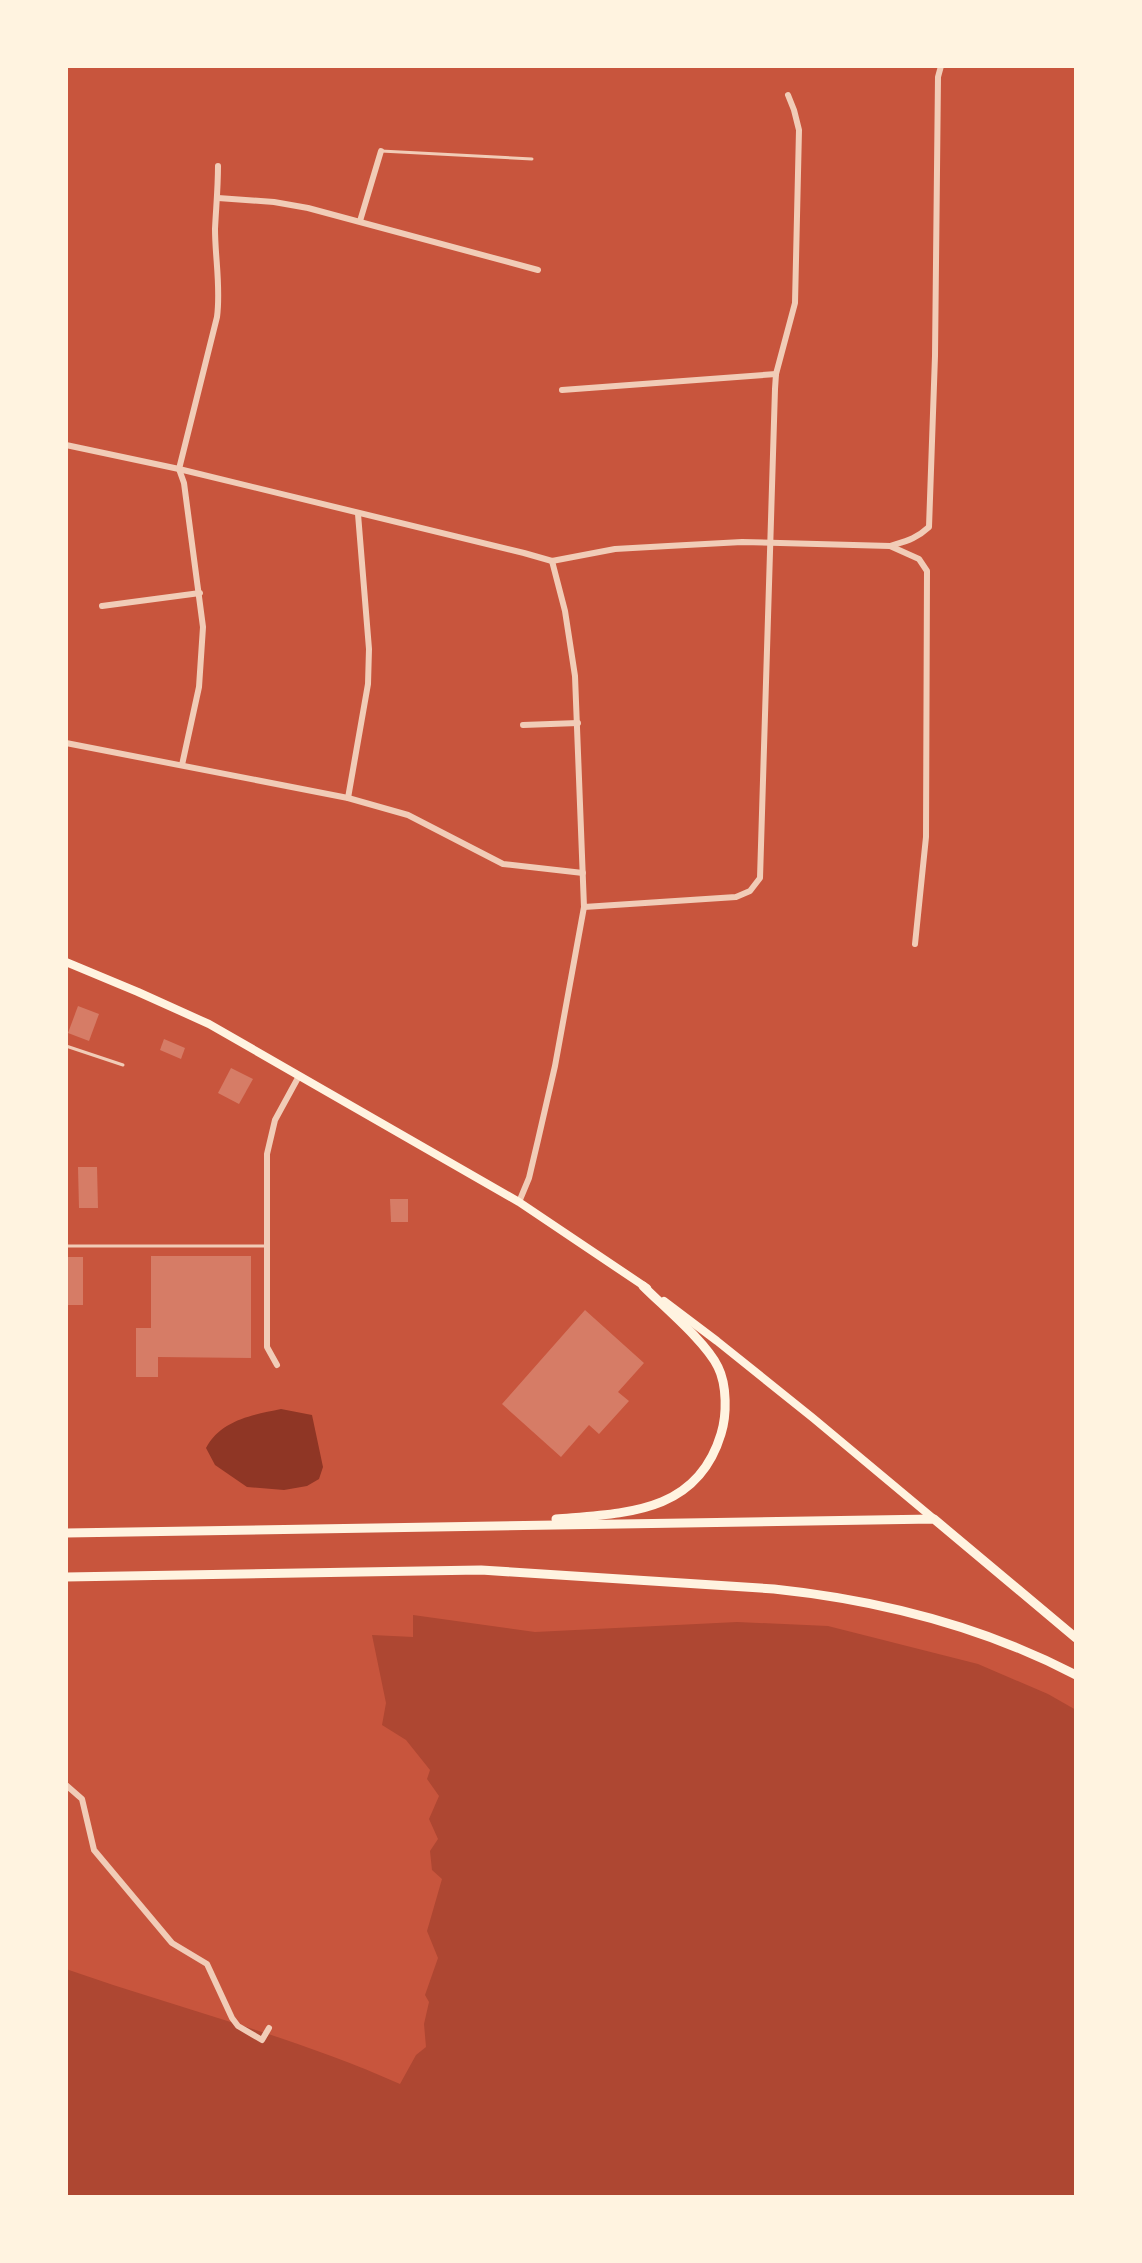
<svg xmlns="http://www.w3.org/2000/svg" width="1142" height="2263" viewBox="0 0 1142 2263" font-family="'Public Sans',sans-serif">
  <rect width="100%" height="100%" fill="#c8553d"/>
  <path fill="#ae4732" d="M 413,1615 L 535,1632 L 737,1622 L 828,1626 L 978,1664 L 1048,1694 L 1076,1710 L 1076,2197 L 66,2197 L 66,1969 C 177,2008 293,2036 400,2084 L 416,2055 L 426,2047 L 424,2024 L 429,2002 L 425,1995 L 438,1958 L 427,1931 L 442,1879 L 432,1870 L 430,1851 L 438,1839 L 429,1819 L 439,1796 L 427,1779 L 430,1770 L 406,1740 L 382,1725 L 386,1703 L 372,1635 L 413,1637 Z"/>
  <path fill="#8f3625" d="M 281,1409 L 312,1415 L 323,1467 L 319,1479 L 307,1486 L 284,1490 L 247,1487 L 215,1465 L 206,1448 C 221,1420 252,1415 281,1409 Z"/>
  <g fill="#d67c66">
    <path d="M 78,1006 L 99,1014 L 89,1041 L 68,1033 Z"/>
    <path d="M 164,1039 L 185,1048 L 181,1059 L 160,1050 Z"/>
    <path d="M 231,1068 L 253,1079 L 239,1104 L 218,1093 Z"/>
    <path d="M 78,1167 L 97,1167 L 98,1208 L 79,1208 Z"/>
    <path d="M 390,1199 L 408,1199 L 408,1222 L 391,1222 Z"/>
    <path d="M 151,1256 L 251,1256 L 251,1358 L 158,1357 L 158,1377 L 136,1377 L 136,1328 L 151,1328 Z"/>
    <rect x="66" y="1257" width="17" height="48"/>
    <path d="M 585,1310 L 644,1363 L 618,1392 L 629,1401 L 599,1434 L 589,1425 L 561,1457 L 502,1404 Z"/>
  </g>
  <g fill="none" stroke-linecap="round" stroke-linejoin="round">
    <g stroke="#f1ccb7" stroke-width="3">
      <path d="M 381,151 L 532,159"/>
      <path d="M 66,1046 L 123,1065"/>
      <path d="M 66,1246 L 266,1246"/>
    </g>
    <g stroke="#f1ccb7" stroke-width="6">
      <path d="M 218,198 L 274,202 L 308,208 L 538,270"/>
      <path d="M 360,221 L 381,151"/>
      <path d="M 562,390 L 776,374"/>
      <path d="M 66,445 L 179,469 L 524,553 L 552,561 L 615,549 L 668,546 L 742,542 L 890,546 C 906,541 916,539 929,527 L 935,356 L 938,77 L 941,66"/>
      <path d="M 890,546 L 919,559 L 927,571 L 926,837 L 915,944"/>
      <path d="M 102,606 L 200,593"/>
      <path d="M 523,725 L 578,723"/>
      <path d="M 66,743 L 348,798 L 408,815 L 503,864 L 583,873"/>
      <path d="M 182,765 L 199,687 L 203,627 L 184,483 L 179,469 L 217,317 C 221,287 215,258 215,229 C 216,208 218,188 218,166"/>
      <path d="M 348,798 L 368,684 L 369,649 L 358,514"/>
      <path d="M 584,907 L 736,897 L 750,891 L 760,878 L 775,389 L 776,374 L 795,303 L 799,130 L 794,110 L 788,95"/>
      <path d="M 519,1202 L 529,1178 L 538,1140 L 555,1066 L 584,907 L 575,676 L 565,611 L 552,561"/>
      <path d="M 277,1365 L 267,1347 L 267,1154 L 275,1120 L 299,1076"/>
      <path d="M 66,1785 L 82,1799 L 94,1850 L 172,1943 L 207,1964 L 232,2018 L 238,2026 L 262,2040 L 269,2028"/>
    </g>
    <g stroke="#fff3e0" stroke-width="8">
      <path d="M 66,962 L 138,992 L 209,1024 L 519,1202 L 647,1288"/>
      <path d="M 664,1301 L 717,1341 L 813,1418 L 934,1519"/>
    </g>
    <g stroke="#fff3e0" stroke-width="9">
      <path d="M 556,1519 C 625,1513 697,1514 721,1434 C 727,1415 727,1385 718,1367 C 706,1342 664,1307 643,1286"/>
      <path d="M 66,1533 L 934,1519 L 1076,1638"/>
      <path d="M 66,1577 L 481,1570 L 774,1589 C 879,1600 982,1626 1076,1675"/>
    </g>
  </g>
  <rect width="1142" height="2263" fill="none" stroke="#fff3e0" stroke-width="136"/>
</svg>
